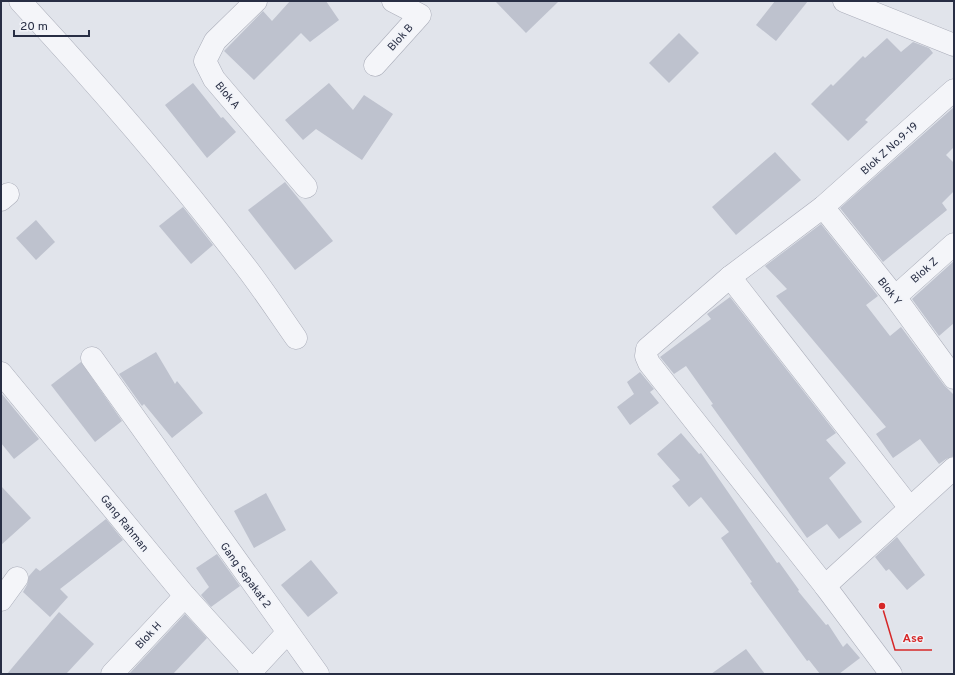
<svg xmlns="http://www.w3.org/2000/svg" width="955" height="675" viewBox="0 0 955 675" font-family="Overpass,sans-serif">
  <rect width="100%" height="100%" fill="#e1e4eb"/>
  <g fill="#bec2ce">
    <path d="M 290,1 L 326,1 L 339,20 L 310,42 L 301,33 L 254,80 L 224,51 L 263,11 L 272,21 Z"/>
    <path d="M 495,1 L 559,1 L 526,33 Z"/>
    <path d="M 775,1 L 808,1 L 776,41 L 756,25 Z"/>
    <path d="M 679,33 L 699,53 L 669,83 L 649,63 Z"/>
    <path d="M 887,38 L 901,52 L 913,42 L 929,48 L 933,53 L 865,120 L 868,122 L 848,141 L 811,104 L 831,84 L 833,86 L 863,56 L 865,58 Z"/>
    <path d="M 193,83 L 221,118 L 223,117 L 236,132 L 207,158 L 165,105 Z"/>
    <path d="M 329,83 L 353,110 L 364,95 L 393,114 L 362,160 L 316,129 L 303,140 L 285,120 Z"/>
    <path d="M 954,107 L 954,147 L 946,155 L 954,163 L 954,191 L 942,203 L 947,210 L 883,262 L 840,208 Z"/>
    <path d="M 775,152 L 801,180 L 736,235 L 712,207 Z"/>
    <path d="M 285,182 L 333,241 L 295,270 L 248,210 Z"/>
    <path d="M 183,207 L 213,245 L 191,264 L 159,226 Z"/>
    <path d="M 36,220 L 55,242 L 36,260 L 16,238 Z"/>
    <path d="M 821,224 L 878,296 L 866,305 L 890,336 L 901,327 L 944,385 L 954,395 L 954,456 L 946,459 L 939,464 L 920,439 L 893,458 L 876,434 L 886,427 L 776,296 L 787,289 L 765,266 Z"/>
    <path d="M 954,261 L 954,323 L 939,336 L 912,299 Z"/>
    <path d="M 730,297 L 836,433 L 826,440 L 846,463 L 829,478 L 862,522 L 839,539 L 827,524 L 807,538 L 711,405 L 713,404 L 686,366 L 674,374 L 660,357 L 711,319 L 707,314 Z"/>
    <path d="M 156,352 L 175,384 L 177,381 L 203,413 L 172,438 L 144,404 L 142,406 L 119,374 Z"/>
    <path d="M 81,362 L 122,421 L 95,442 L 51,385 Z"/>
    <path d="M 640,372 L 654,389 L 650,392 L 659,403 L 630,425 L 617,407 L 634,394 L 627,382 Z"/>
    <path d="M 1,393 L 39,439 L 14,459 L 1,443 Z"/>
    <path d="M 681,433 L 699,454 L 701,453 L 777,563 L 779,562 L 799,590 L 798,591 L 826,625 L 828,624 L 843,647 L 847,643 L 860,658 L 839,674 L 820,674 L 809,660 L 807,661 L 750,583 L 752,582 L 721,538 L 729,532 L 701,497 L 689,507 L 672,486 L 680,480 L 657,454 Z"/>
    <path d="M 1,486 L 31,518 L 1,545 Z"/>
    <path d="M 266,493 L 286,530 L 254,548 L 234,511 Z"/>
    <path d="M 106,519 L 123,540 L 60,589 L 68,597 L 50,617 L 23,592 L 27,585 L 29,576 L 36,568 L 40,571 Z"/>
    <path d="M 897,537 L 925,575 L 907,590 L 889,569 L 886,571 L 875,557 Z"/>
    <path d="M 217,554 L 240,586 L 211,607 L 201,595 L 209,587 L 196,568 Z"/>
    <path d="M 311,560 L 338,593 L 308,617 L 281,585 Z"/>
    <path d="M 59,612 L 94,644 L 66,674 L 7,674 Z"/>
    <path d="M 185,614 L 207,638 L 173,674 L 129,674 Z"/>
    <path d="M 746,649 L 765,674 L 711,674 Z"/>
  </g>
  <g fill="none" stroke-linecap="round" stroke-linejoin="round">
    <g stroke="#aaadb9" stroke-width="23">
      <g id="minor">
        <path d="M 20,1 C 96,83 170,168 238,257 C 259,283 277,311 296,338"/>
        <path d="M 256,1 L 215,41 L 205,61 L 214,79 L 306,187"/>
        <path d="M 844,1 L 954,45"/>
        <path d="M 375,65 L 420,15 L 393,1"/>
        <path d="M 1,200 L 8,194"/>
        <path d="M 823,207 L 895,297 L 954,378"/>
        <path d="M 730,277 L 910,508"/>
        <path d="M 895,297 L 954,244"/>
        <path d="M 92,358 L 318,674"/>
        <path d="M 1,373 L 185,596 L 252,670"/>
        <path d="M 825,586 L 954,468"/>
        <path d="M 1,600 L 17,578"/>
        <path d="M 112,674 L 185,596"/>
        <path d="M 249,674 L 287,633"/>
        <path d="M 891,674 L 825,586 L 649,363 L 646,356 L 647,349 L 730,277 L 823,207 L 954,90"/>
      </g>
    </g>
    <use href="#minor" stroke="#f4f5f9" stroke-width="22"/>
  </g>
  <g text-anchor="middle" stroke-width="3" stroke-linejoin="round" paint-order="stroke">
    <g font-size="11" fill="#282e44" stroke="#f1f3f8">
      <text transform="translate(400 37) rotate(-48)" y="4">Blok B</text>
      <text transform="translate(228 95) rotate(50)" y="4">Blok A</text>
      <text transform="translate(889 148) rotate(-42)" y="4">Blok Z No.9-19</text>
      <text transform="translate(924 270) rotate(-42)" y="4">Blok Z</text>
      <text transform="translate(890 291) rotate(52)" y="4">Blok Y</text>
      <text transform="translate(125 523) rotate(51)" y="4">Gang Rahman</text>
      <text transform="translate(246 575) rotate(54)" y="4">Gang Sepakat 2</text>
      <text transform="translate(148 635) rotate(-47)" y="4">Blok H</text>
    </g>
  </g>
  <path fill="none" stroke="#d62828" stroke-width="1.5" d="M882 606L895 650H932"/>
  <circle fill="#d62828" stroke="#f1f3f8" stroke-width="1.5" cx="882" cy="606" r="4"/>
  <g font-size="12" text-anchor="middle" font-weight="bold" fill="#d62828" stroke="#f1f3f8" stroke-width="3" stroke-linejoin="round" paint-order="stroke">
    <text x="913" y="642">Ase</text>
  </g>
  <rect width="955" height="675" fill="none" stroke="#282e44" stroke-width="4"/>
  <path d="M14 30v6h75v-6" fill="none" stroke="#282e44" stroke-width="2"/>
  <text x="20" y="30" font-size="12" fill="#282e44" stroke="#f1f3f8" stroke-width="3" paint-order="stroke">20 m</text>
</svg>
